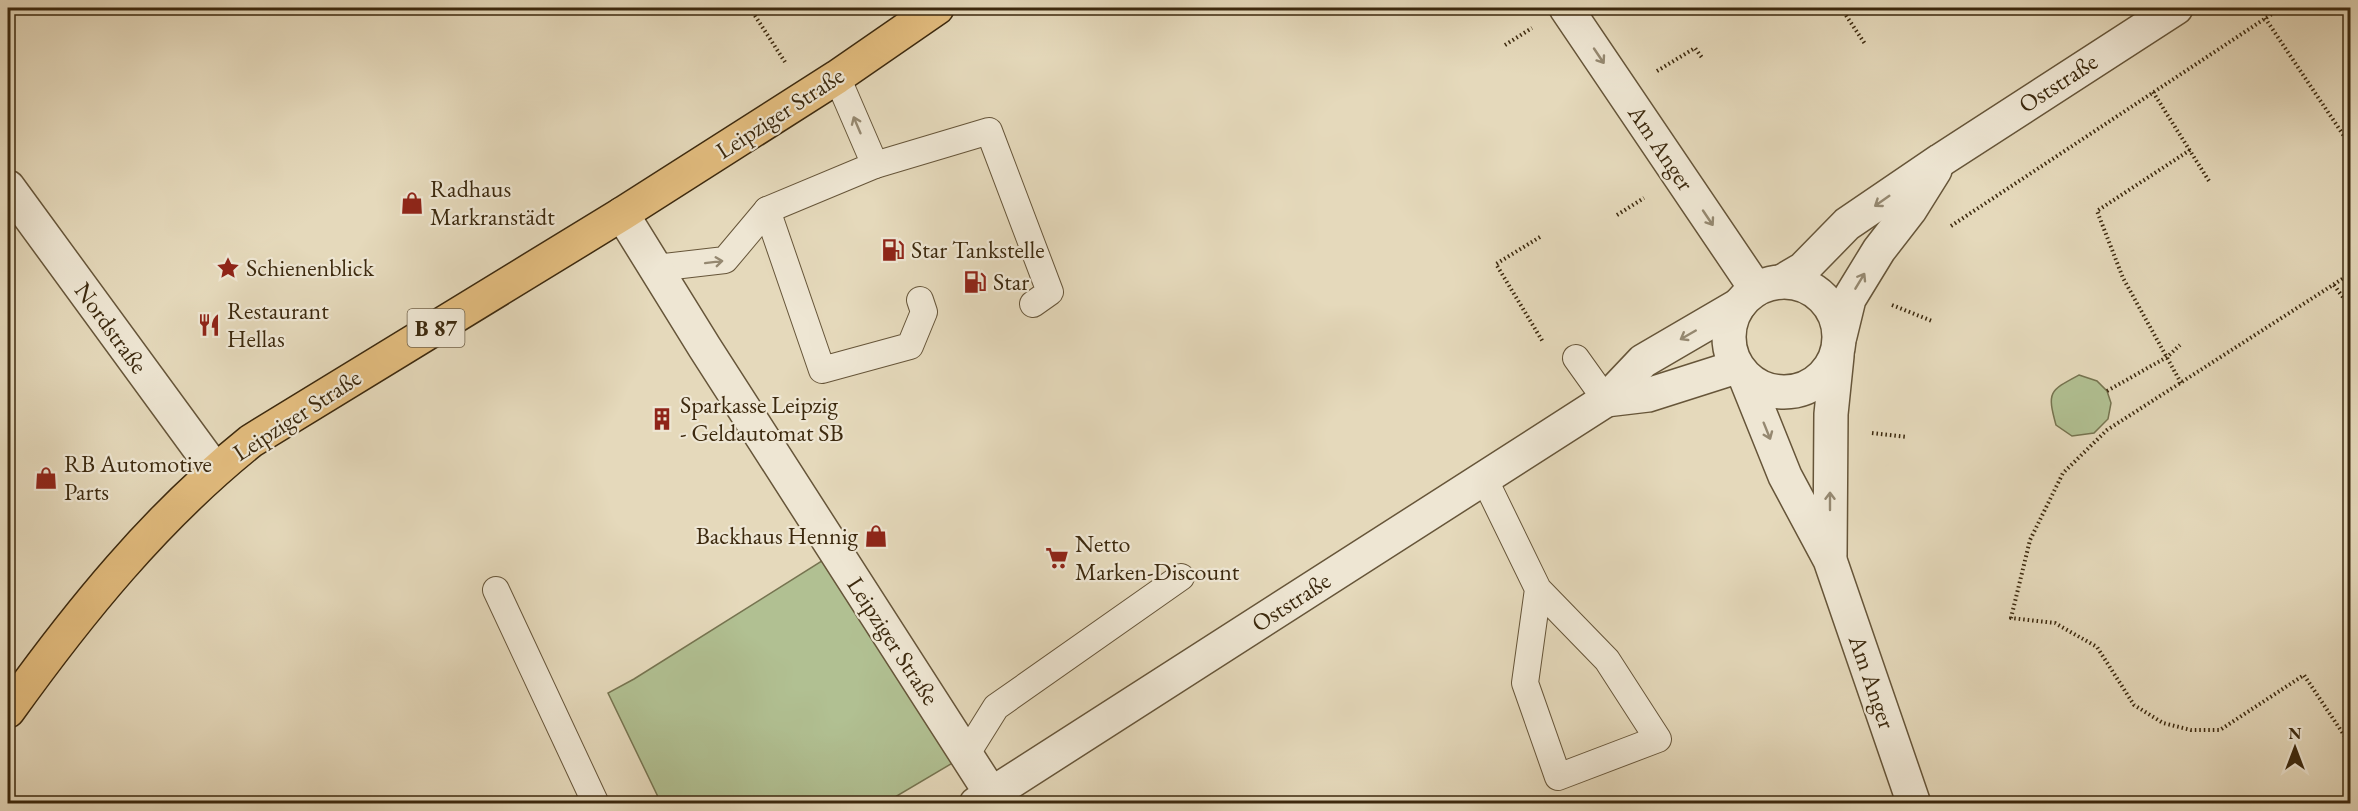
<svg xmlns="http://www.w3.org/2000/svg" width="2358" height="811" viewBox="0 0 2358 811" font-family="'EB Garamond',serif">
  <rect width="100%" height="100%" fill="#e5d9bb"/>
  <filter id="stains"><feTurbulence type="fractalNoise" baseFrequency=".00333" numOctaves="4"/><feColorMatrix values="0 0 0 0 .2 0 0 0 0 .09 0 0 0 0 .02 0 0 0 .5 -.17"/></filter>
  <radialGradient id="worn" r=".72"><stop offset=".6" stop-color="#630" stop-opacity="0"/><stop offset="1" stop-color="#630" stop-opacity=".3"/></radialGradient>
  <g fill="#b1c092" stroke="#767450" stroke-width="1.5">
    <path d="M 2079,375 L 2097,381 L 2107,391 L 2111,403 L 2108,419 L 2094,433 L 2072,436 L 2056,425 C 2047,392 2049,391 2079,375 Z"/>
    <path d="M 836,552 L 966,755 L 885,803 L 661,803 L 608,693 L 634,679 Z"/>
  </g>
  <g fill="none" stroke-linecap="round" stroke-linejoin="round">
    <g stroke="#665539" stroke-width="28">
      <g id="lane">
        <path d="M 875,165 L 989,131 L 1050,292 L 1033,304"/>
        <path d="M 767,210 L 822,370 L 910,346 L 924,312 L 920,300"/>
        <path d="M 656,268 L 725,260 L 767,210 L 875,165 L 837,77"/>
        <path d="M 1576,358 L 1606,400"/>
        <path d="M 1484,478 L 1538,589 L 1607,660 L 1658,739 L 1558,777 L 1525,683 L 1538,589"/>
        <path d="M 496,590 L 596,804"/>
        <path d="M 966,755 L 996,707 L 1181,577"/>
      </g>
    </g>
    <g stroke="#665539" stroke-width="36">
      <g id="street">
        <path d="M 1566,8 L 1756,289"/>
        <path d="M 8,187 L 215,470"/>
        <path d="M 622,214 L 705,348 L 992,795"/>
        <circle cx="1784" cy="337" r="55"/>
        <path d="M 1781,282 L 1803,269 L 1847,224 L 1941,160 L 2176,8"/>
        <path d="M 1840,336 L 1849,299 L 1879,250 L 1910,210 L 1935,170"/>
        <path d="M 1746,379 L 1785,476 L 1830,560 L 1914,804"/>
        <path d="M 1606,400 L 1648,395 L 1736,367"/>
        <path d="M 1830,555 L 1831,414 L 1837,356"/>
        <path d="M 976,804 L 1606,400 L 1643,361 L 1739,305"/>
      </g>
    </g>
    <g stroke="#3c290e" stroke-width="36">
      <path id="primary" d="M 8,711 C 79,612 155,518 251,441 L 622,214 L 837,77 L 937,8"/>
    </g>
    <g stroke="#3c290e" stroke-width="4" stroke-dasharray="1.5 3" stroke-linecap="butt">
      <path d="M 750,8 L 785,62"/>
      <path d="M 1841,8 L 1865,44"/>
      <path d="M 2085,8 L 2090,15"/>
      <path d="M 2265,18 L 2350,145"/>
      <path d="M 1505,45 L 1532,28"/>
      <path d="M 1657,71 L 1695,48 L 1703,59"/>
      <path d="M 2153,92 L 2209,181"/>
      <path d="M 1617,215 L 1644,198"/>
      <path d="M 1951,226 L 2281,8"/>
      <path d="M 1540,237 L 1496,264 L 1543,342"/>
      <path d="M 2350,274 L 2107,430 L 2063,473 L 2030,540 L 2011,618 L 2055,623 L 2097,647 L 2134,705 L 2163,723 L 2191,730 L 2220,730 L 2304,675 L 2350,744"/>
      <path d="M 2334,285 L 2350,307"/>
      <path d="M 1892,305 L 1932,321"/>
      <path d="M 2181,383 L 2123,278 L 2097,211 L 2190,150"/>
      <path d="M 2107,391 L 2167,357 L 2180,345"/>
      <path d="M 1872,433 L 1907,437"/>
    </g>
    <use href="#lane" stroke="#eee6d3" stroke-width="26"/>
    <use href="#street" stroke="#eee6d3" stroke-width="33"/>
    <use href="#primary" stroke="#e2bc7e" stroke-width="33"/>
  </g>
  <defs><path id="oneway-shaft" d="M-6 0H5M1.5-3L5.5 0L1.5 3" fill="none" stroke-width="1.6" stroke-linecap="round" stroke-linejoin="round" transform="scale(1.5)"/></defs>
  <g stroke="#958870">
    <use href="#oneway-shaft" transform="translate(1599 56) rotate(56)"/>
    <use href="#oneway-shaft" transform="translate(857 125) rotate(-113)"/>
    <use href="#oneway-shaft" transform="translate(1882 201) rotate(145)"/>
    <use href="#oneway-shaft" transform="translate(1708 218) rotate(56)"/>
    <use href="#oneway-shaft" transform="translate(714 262) rotate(-7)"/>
    <use href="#oneway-shaft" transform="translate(1860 281) rotate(-59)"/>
    <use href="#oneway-shaft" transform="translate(1688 335) rotate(150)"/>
    <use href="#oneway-shaft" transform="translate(1767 431) rotate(68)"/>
    <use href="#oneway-shaft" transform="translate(1830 501) rotate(-90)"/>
  </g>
  <defs>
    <g id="shop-bare" transform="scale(1.8)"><path d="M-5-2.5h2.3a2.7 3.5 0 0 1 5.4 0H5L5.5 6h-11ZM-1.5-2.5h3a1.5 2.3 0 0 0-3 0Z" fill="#8f2418" stroke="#eee6d3" stroke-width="2.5" paint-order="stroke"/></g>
    <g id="fuel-bare" transform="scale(1.8)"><path d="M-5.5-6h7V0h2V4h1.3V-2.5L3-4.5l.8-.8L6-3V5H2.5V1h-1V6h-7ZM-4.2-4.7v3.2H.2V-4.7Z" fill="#8f2418" stroke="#eee6d3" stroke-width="2.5" paint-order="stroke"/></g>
    <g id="sight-bare" transform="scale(1.8)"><path d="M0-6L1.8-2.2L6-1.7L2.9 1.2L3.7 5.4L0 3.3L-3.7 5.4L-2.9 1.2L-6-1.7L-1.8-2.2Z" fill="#8f2418" stroke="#eee6d3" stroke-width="2.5" paint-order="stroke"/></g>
    <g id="restaurant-bare" transform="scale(1.8)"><path d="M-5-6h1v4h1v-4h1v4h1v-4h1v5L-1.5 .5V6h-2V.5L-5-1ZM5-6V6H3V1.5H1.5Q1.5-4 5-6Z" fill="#8f2418" stroke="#eee6d3" stroke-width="2.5" paint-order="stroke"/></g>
    <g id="building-bare" transform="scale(1.8)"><path d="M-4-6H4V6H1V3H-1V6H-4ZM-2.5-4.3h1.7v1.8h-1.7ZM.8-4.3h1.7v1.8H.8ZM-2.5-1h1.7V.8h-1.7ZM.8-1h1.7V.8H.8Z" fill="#8f2418" stroke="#eee6d3" stroke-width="2.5" paint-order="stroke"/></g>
    <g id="supermarket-bare" transform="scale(1.8)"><path d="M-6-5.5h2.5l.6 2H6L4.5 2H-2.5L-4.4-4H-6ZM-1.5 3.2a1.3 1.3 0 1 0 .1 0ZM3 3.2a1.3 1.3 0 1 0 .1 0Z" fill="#8f2418" stroke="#eee6d3" stroke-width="2.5" paint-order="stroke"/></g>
  </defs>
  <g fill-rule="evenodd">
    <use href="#shop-bare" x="412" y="203"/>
    <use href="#fuel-bare" x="893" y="250"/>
    <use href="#sight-bare" x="228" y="268"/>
    <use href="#fuel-bare" x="975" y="282"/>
    <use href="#restaurant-bare" x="209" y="325"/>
    <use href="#building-bare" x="662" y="419"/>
    <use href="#shop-bare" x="46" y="478"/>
    <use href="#shop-bare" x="876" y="536"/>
    <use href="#supermarket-bare" x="1057" y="558"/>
  </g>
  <g text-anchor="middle" stroke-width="4.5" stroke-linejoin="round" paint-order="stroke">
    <rect fill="#eee6d3" stroke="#716249" stroke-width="1.5" x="407.5" y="309" width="57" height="38" rx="4.5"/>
    <g font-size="22" font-weight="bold" fill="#3c290e">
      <text x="436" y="336">B 87</text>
    </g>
    <g font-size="24" fill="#3c290e" stroke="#eee6d3">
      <text transform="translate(2058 83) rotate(-33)" y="8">Oststraße</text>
      <text transform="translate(780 113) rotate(-33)" y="8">Leipziger Straße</text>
      <text transform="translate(1661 148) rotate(56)" y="8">Am Anger</text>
      <text transform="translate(111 328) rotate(54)" y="8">Nordstraße</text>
      <text transform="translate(297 415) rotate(-33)" y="8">Leipziger Straße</text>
      <text transform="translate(1291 602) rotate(-33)" y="8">Oststraße</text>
      <text transform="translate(893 641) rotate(57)" y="8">Leipziger Straße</text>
      <text transform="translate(1872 682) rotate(71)" y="8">Am Anger</text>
    </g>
    <g font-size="24" fill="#3c290e" stroke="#eee6d3" text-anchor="start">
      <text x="430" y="197">Radhaus<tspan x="430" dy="28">Markranstädt</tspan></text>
      <text x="911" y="258">Star Tankstelle</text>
      <text x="246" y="276">Schienenblick</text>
      <text x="993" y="290">Star</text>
      <text x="227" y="319">Restaurant<tspan x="227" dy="28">Hellas</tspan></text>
      <text x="680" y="413">Sparkasse Leipzig<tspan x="680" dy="28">- Geldautomat SB</tspan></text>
      <text x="64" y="472">RB Automotive<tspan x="64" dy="28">Parts</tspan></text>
      <text x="858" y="544" text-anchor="end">Backhaus Hennig</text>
      <text x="1075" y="552">Netto<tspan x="1075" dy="28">Marken-Discount</tspan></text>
    </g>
  </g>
  <rect width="2358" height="811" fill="none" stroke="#e5d9bb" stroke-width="30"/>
  <rect x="9" y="9" width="2340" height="793" fill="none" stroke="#3c290e" stroke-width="3"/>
  <rect x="15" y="15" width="2328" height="781" fill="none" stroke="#3c290e" stroke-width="1.5"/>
  <g transform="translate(2295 748)" stroke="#eee6d3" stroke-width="4.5" paint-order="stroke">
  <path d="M0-4.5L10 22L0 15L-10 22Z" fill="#3c290e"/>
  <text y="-9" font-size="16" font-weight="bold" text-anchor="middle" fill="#3c290e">N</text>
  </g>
  <rect width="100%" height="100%" filter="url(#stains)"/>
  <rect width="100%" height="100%" fill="url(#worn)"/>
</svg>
